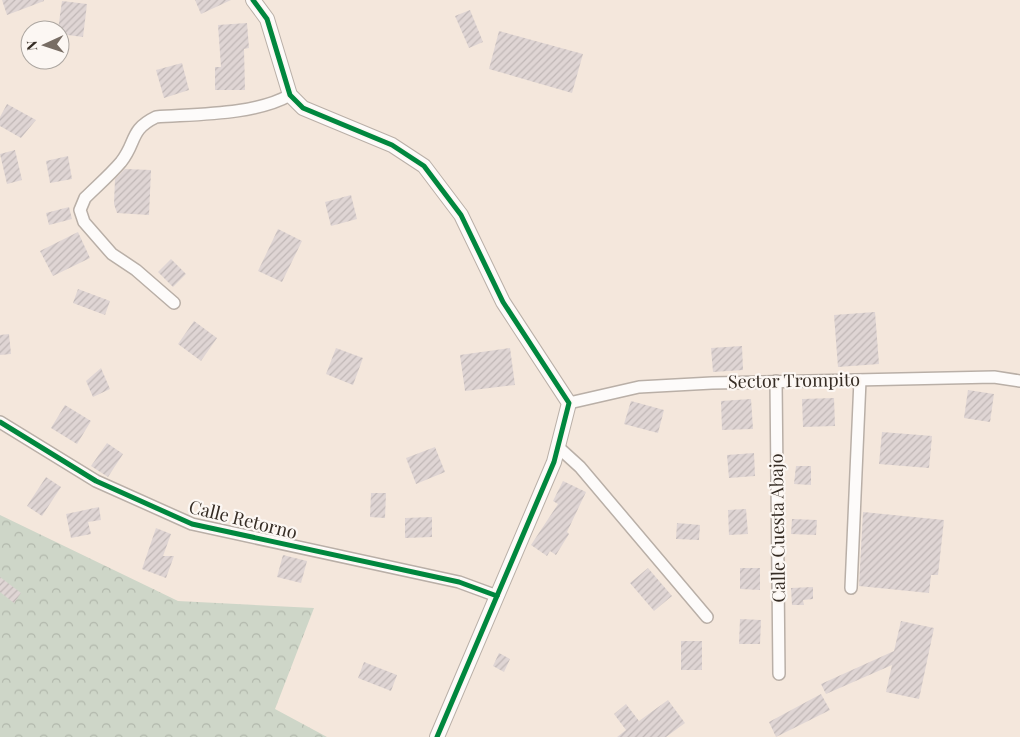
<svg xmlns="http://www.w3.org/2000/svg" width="1020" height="737" viewBox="0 0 1020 737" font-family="'Playfair Display',serif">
  <defs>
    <pattern id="forest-crowns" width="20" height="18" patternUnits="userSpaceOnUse" patternTransform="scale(1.25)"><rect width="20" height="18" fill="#ced6c8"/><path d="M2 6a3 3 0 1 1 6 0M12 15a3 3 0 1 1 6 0" fill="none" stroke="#b2b8ac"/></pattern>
    <pattern id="building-hatch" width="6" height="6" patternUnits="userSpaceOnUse" patternTransform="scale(1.25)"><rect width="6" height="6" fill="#dfd5d4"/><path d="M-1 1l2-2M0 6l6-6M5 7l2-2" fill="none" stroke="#c0b7b6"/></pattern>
  </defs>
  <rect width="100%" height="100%" fill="#f4e7dc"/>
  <path fill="url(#forest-crowns)" d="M 0,515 L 178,601 L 314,608 L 275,709 L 327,737 L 0,737 Z"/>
  <g fill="url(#building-hatch)">
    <path d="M 2,0 L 44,0 L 44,1 L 7,15 Z"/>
    <path d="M 195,0 L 231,0 L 201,14 Z"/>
    <path d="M 62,1 L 87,4 L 83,37 L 60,34 L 60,30 L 58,30 Z"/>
    <path d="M 470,10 L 483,42 L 469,48 L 455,16 Z"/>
    <path d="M 247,23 L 249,48 L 244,49 L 245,90 L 215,90 L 215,67 L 221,67 L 218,25 Z"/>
    <path d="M 499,31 L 583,54 L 572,93 L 489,69 Z"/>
    <path d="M 182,63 L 189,90 L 164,98 L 156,70 Z"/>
    <path d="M 7,104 L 36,120 L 21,138 L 0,126 L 0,117 Z"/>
    <path d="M 15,150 L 22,180 L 7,184 L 0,154 Z"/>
    <path d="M 68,156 L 72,179 L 50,183 L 46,161 Z"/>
    <path d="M 125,169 L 151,170 L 149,215 L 117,213 L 114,204 L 115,179 Z"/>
    <path d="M 351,195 L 357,219 L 331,226 L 325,202 Z"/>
    <path d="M 69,207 L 72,219 L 49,225 L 46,213 Z"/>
    <path d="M 278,229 L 302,241 L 282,282 L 258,271 Z"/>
    <path d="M 78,232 L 90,258 L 53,276 L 40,251 Z"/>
    <path d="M 171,259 L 186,274 L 173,287 L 158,272 Z"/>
    <path d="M 78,289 L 110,301 L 105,315 L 73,303 Z"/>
    <path d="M 875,312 L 879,364 L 838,367 L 834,315 Z"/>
    <path d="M 194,321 L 217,338 L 201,361 L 178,344 Z"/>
    <path d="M 9,334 L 11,354 L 0,355 L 0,335 Z"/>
    <path d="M 742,346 L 743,370 L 713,372 L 711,348 Z"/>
    <path d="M 336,348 L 363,358 L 353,385 L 326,374 Z"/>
    <path d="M 510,348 L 515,385 L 465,391 L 460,355 Z"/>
    <path d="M 101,368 L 110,389 L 93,397 L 86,381 Z"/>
    <path d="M 968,390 L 994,394 L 990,422 L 964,418 Z"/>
    <path d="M 834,398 L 835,426 L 803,427 L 802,399 Z"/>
    <path d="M 751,399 L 753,429 L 722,430 L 721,401 Z"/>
    <path d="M 631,401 L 664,410 L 658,433 L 624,424 Z"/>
    <path d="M 65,405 L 91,421 L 77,444 L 51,428 Z"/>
    <path d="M 882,432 L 932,436 L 929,468 L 879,464 Z"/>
    <path d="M 107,443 L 123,454 L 108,477 L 91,466 Z"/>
    <path d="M 435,447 L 445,472 L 416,484 L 406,458 Z"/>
    <path d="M 754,453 L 755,476 L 729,478 L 727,455 Z"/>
    <path d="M 796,466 L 811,466 L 811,485 L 794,484 Z"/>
    <path d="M 46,477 L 61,487 L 42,516 L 27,506 Z"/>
    <path d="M 563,481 L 586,492 L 567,532 L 569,534 L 556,555 L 550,551 L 547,556 L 531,545 L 558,504 L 553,501 Z"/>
    <path d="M 371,493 L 386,493 L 385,518 L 370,517 Z"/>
    <path d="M 99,507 L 101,520 L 88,522 L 91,534 L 71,538 L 66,514 Z"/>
    <path d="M 746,509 L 748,534 L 729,535 L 728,510 Z"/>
    <path d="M 863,512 L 944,520 L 938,575 L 931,575 L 929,593 L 859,586 Z"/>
    <path d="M 432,517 L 432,537 L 405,538 L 405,518 Z"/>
    <path d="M 792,519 L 817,520 L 816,535 L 791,534 Z"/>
    <path d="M 677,523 L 700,525 L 699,540 L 676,539 Z"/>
    <path d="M 156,528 L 171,534 L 163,556 L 174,556 L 166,578 L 142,569 Z"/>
    <path d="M 283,555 L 307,561 L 301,583 L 277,577 Z"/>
    <path d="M 648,568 L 672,596 L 654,611 L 630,583 Z"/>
    <path d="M 740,568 L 760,568 L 760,590 L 740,589 Z"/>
    <path d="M 0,577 L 21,593 L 14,603 L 0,592 Z"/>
    <path d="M 813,587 L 813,599 L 803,600 L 804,605 L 792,605 L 791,588 Z"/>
    <path d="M 740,619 L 761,620 L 760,644 L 739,644 Z"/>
    <path d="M 901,621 L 934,628 L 919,699 L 886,692 L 892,665 L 826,694 L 821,684 L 894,651 Z"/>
    <rect x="681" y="641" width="21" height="29"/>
    <path d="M 499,653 L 510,659 L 504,672 L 493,666 Z"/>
    <path d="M 364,662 L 397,675 L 391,691 L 358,678 Z"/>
    <path d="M 821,694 L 830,710 L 776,737 L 769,722 Z"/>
    <path d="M 668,700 L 685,723 L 666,737 L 617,737 L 626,730 L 614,714 L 626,704 L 639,721 Z"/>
  </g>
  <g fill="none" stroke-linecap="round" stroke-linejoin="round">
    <g stroke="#b9afa7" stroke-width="14">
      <g id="minor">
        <path d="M 174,303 L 136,270 L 112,254 L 84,222 L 80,210 L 85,198 C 97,186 110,175 121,162 C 137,142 129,130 156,117 C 196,114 255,115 290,95"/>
        <path d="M 776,381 L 779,674"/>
        <path d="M 569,403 L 639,387 L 712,383 L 994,377 L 1020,381"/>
        <path d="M 0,422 L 96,481 L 192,524 L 459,582 L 497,596"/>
        <path d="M 558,447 L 580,467 L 707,617"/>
        <path d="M 851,588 L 860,380"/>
      </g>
    </g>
    <g stroke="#b9afa7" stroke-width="16">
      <path id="tertiary" d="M 253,0 L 267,19 L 290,95 L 303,108 L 392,145 L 424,166 L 461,215 L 503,302 L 569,403 L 554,462 L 437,737"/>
    </g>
    <use href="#minor" stroke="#fdfbfa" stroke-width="11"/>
    <use href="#tertiary" stroke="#fdfbfa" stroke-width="14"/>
    <g stroke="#fcf7f3" stroke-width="8">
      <g id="cycleway">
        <path d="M 253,0 L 267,19 L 290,95 L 303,108 L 392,145 L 424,166 L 461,215 L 503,302 L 569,403 L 554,462 L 437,737"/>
        <path d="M 0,422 L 96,481 L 192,524 L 459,582 L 497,596"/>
      </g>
    </g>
    <use href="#cycleway" stroke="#00873e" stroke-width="5"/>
  </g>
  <g text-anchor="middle" stroke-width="4.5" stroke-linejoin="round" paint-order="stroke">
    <g font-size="18" fill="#352c24" stroke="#fcf7f3">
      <text transform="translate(794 381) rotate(-1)" y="6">Sector Trompito</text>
      <text transform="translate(243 520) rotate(14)" y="6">Calle Retorno</text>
      <text transform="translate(778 528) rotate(-91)" y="6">Calle Cuesta Abajo</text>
    </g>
  </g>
  <g transform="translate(45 45) rotate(267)"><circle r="24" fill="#fcf7f3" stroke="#aca6a0"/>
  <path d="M0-4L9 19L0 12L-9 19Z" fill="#786d64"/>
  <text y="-8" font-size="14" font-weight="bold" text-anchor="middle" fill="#352c24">N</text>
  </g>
</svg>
